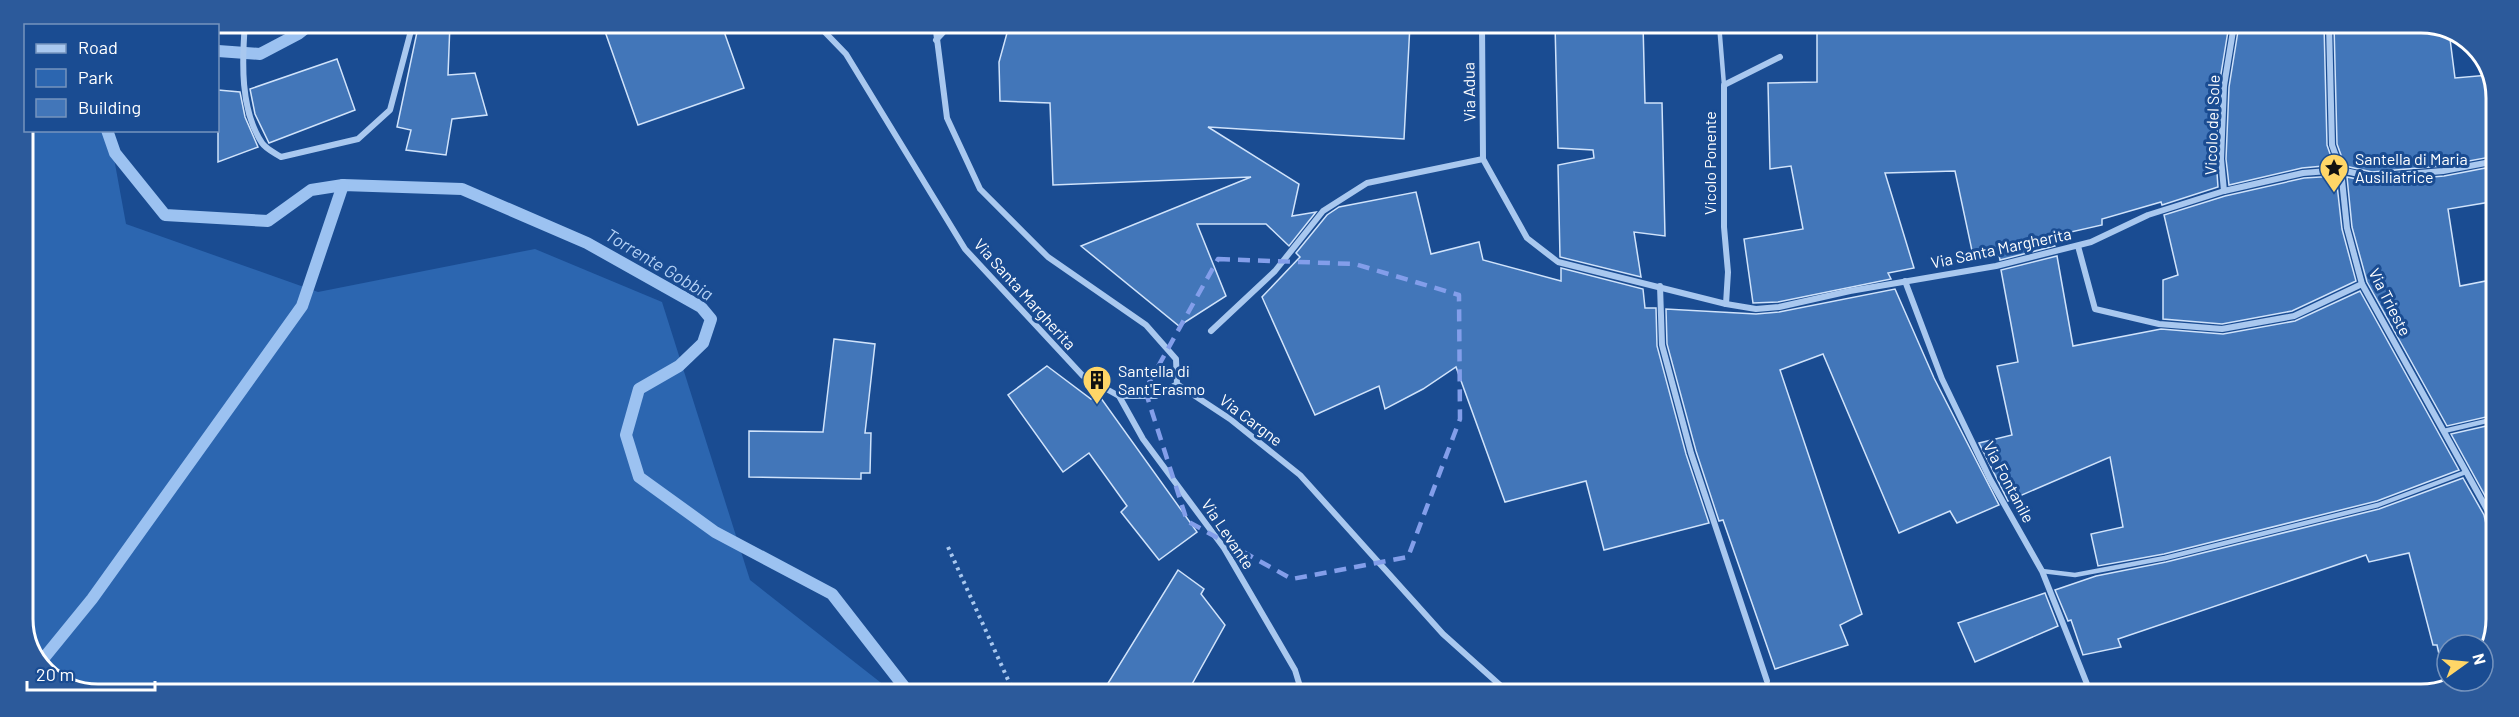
<svg xmlns="http://www.w3.org/2000/svg" width="2519" height="717" viewBox="0 0 2519 717" font-family="Barlow,sans-serif">
  <rect width="100%" height="100%" fill="#1a4c92"/>
  <path fill="#2c66b0" d="M 25,91 L 26,130 L 109,131 L 126,224 L 318,292 L 535,249 L 662,302 L 750,580 L 894,693 L 79,692 L 41,668 L 23,624 L 23,98 Z"/>
  <g fill="none" stroke-linecap="round" stroke-linejoin="round">
    <g stroke="#9cc2f1" stroke-width="12">
      <path d="M 218,51 L 260,54 L 298,34 L 312,23"/>
      <path d="M 107,130 L 115,153 L 165,215 L 268,221 L 311,190 L 343,185 L 462,189 L 587,243 L 701,307 L 711,319 L 703,343 L 679,366 L 639,389 L 626,435 L 639,477 L 715,532 L 832,594 L 909,693"/>
      <path d="M 39,664 L 92,599 L 302,306 L 343,185"/>
    </g>
  </g>
  <g fill="#4276b9" stroke="#d0e3fb" stroke-width="1.5">
    <path d="M 445,23 L 450,23 L 448,75 L 475,73 L 487,115 L 452,119 L 446,155 L 406,150 L 411,130 L 397,127 L 417,32 Z"/>
    <path d="M 602,23 L 721,23 L 744,88 L 638,125 Z"/>
    <path d="M 1015,23 L 1236,30 L 1236,24 L 1410,24 L 1404,139 L 1208,127 L 1299,184 L 1292,216 L 1316,212 L 1289,246 L 1266,224 L 1197,224 L 1226,296 L 1179,326 L 1081,246 L 1251,177 L 1053,185 L 1050,103 L 1000,101 L 999,62 L 1007,33 Z"/>
    <path d="M 1555,24 L 1643,24 L 1645,103 L 1662,103 L 1665,236 L 1634,232 L 1641,277 L 1560,257 L 1558,165 L 1594,158 L 1593,150 L 1558,148 Z"/>
    <path d="M 1834,24 L 2229,25 L 2219,86 L 2216,159 L 2218,187 L 2162,205 L 2161,202 L 2102,219 L 2102,225 L 2053,236 L 2055,246 L 2000,260 L 1999,255 L 1974,260 L 1955,171 L 1885,173 L 1914,268 L 1888,273 L 1891,279 L 1778,302 L 1753,303 L 1744,239 L 1803,229 L 1791,166 L 1770,169 L 1768,83 L 1817,82 L 1817,29 L 1834,29 Z"/>
    <path d="M 2239,25 L 2324,25 L 2327,145 L 2334,165 L 2302,168 L 2229,185 L 2226,159 L 2229,87 Z"/>
    <path d="M 2334,25 L 2440,25 L 2449,31 L 2455,78 L 2489,75 L 2496,93 L 2496,156 L 2442,166 L 2372,172 L 2345,166 L 2337,144 Z"/>
    <path d="M 337,59 L 355,110 L 269,143 L 255,114 L 250,89 Z"/>
    <path d="M 218,90 L 240,92 L 245,117 L 258,147 L 218,162 Z"/>
    <path d="M 2496,166 L 2496,201 L 2448,209 L 2460,286 L 2496,279 L 2495,415 L 2447,426 L 2367,282 L 2352,227 L 2347,177 L 2372,182 L 2444,176 Z"/>
    <path d="M 2336,176 L 2342,229 L 2356,281 L 2292,311 L 2222,324 L 2163,319 L 2163,280 L 2178,275 L 2164,215 L 2225,196 L 2304,178 Z"/>
    <path d="M 1416,192 L 1431,254 L 1479,242 L 1483,260 L 1561,281 L 1561,268 L 1643,289 L 1645,308 L 1656,308 L 1657,346 L 1686,454 L 1709,523 L 1604,550 L 1586,481 L 1505,502 L 1456,367 L 1423,389 L 1385,409 L 1379,386 L 1315,415 L 1262,297 L 1300,257 L 1296,253 L 1327,215 L 1339,207 Z"/>
    <path d="M 2057,256 L 2073,346 L 2161,329 L 2223,334 L 2295,321 L 2360,291 L 2459,470 L 2377,501 L 2164,554 L 2098,566 L 2091,534 L 2123,527 L 2110,457 L 2008,501 L 1979,443 L 2012,435 L 1997,366 L 2018,362 L 2001,270 Z"/>
    <path d="M 1895,289 L 1934,378 L 1999,505 L 1957,523 L 1950,511 L 1899,533 L 1823,354 L 1780,370 L 1862,614 L 1840,625 L 1848,645 L 1775,669 L 1723,520 L 1719,521 L 1696,451 L 1667,344 L 1666,309 L 1756,314 L 1779,312 Z"/>
    <path d="M 834,339 L 875,344 L 865,433 L 871,433 L 870,473 L 861,473 L 861,479 L 749,477 L 749,431 L 823,432 Z"/>
    <path d="M 1047,366 L 1091,399 L 1098,394 L 1197,532 L 1159,560 L 1121,512 L 1127,506 L 1089,453 L 1063,472 L 1008,395 Z"/>
    <path d="M 2495,424 L 2495,514 L 2451,434 Z"/>
    <path d="M 2463,478 L 2484,515 L 2489,537 L 2494,540 L 2494,638 L 2483,655 L 2483,645 L 2447,645 L 2447,681 L 2460,681 L 2446,686 L 2437,645 L 2433,645 L 2409,553 L 2369,562 L 2366,555 L 2118,639 L 2121,647 L 2083,655 L 2071,620 L 2068,621 L 2055,590 L 2096,576 L 2166,562 L 2379,509 Z"/>
    <path d="M 1178,570 L 1204,589 L 1201,594 L 1225,625 L 1187,693 L 1102,693 Z"/>
    <path d="M 2045,593 L 2058,626 L 1975,662 L 1958,623 Z"/>
  </g>
  <g fill="none" stroke-linecap="round" stroke-linejoin="round">
    <path stroke="#a9c8ef" stroke-width="4" stroke-dasharray="3 4.5" stroke-linecap="butt" d="M 948,547 L 1014,693"/>
    <g stroke="#a9c8ef" stroke-width="4.5">
      <path d="M 1719,24 L 1724,85"/>
      <path d="M 2444,431 L 2495,419"/>
      <path d="M 2042,571 L 2075,575 L 2165,558 L 2378,505 L 2466,472"/>
    </g>
    <g stroke="#a9c8ef" stroke-width="6">
      <path d="M 245,23 C 242,61 240,110 262,143 C 266,149 275,153 281,157 L 358,139 L 390,110 L 413,23"/>
      <path d="M 816,23 L 846,54 L 965,249 L 1083,376 L 1119,396 L 1156,396 L 1177,384"/>
      <path d="M 935,23 L 947,118 L 980,189 L 1048,257 L 1146,325 L 1176,359 L 1177,384"/>
      <path d="M 1482,24 L 1483,159"/>
      <path d="M 2329,25 L 2332,145 L 2341,170 L 2347,228 L 2362,284 L 2489,513 L 2494,535"/>
      <path d="M 936,40 L 952,23"/>
      <path d="M 2224,191 L 2221,159 L 2224,86 L 2234,25"/>
      <path d="M 2078,246 L 2095,309 L 2159,324 L 2222,329 L 2294,316 L 2362,284"/>
      <path d="M 1905,281 L 1942,379 L 1990,479 L 2042,571 L 2091,694"/>
      <path d="M 1660,286 L 1662,345 L 1691,453 L 1767,681"/>
      <path d="M 1726,304 L 1728,272 L 1724,227 L 1724,85 L 1780,57"/>
      <path d="M 1211,331 L 1275,271 L 1323,211 L 1367,183 L 1483,159 L 1527,238 L 1558,262 L 1726,304 L 1756,309 L 1779,307 L 1850,291 L 1996,266 L 2091,242 L 2148,215 L 2224,191 L 2303,173 L 2341,170 L 2372,177 L 2443,171 L 2496,161"/>
      <path d="M 1177,384 L 1230,419 L 1300,475 L 1443,634 L 1501,686 L 1516,694"/>
      <path d="M 1119,396 L 1143,439 L 1224,548 L 1295,670 L 1302,693"/>
    </g>
  </g>
  <path fill="none" stroke="#839eea" stroke-width="4.5" stroke-dasharray="12 8" stroke-linejoin="round" d="M 1218,259 L 1355,264 L 1459,295 L 1460,419 L 1408,557 L 1292,579 L 1187,521 L 1145,390 Z"/>
  <defs>
    <g id="sight-pin" transform="scale(1.5)"><path d="M0 17L-7.5 6A9.5 9.5 0 1 1 7.5 6Z" fill="#ffd667" stroke="#1a4c92"/><path d="M0-6L1.8-2.2L6-1.7L2.9 1.2L3.7 5.4L0 3.3L-3.7 5.4L-2.9 1.2L-6-1.7L-1.8-2.2Z" fill="#111"/></g>
    <g id="building-pin" transform="scale(1.5)"><path d="M0 17L-7.5 6A9.5 9.5 0 1 1 7.5 6Z" fill="#ffd667" stroke="#1a4c92"/><path d="M-4-6H4V6H1V3H-1V6H-4ZM-2.5-4.3h1.7v1.8h-1.7ZM.8-4.3h1.7v1.8H.8ZM-2.5-1h1.7V.8h-1.7ZM.8-1h1.7V.8H.8Z" fill="#111"/></g>
  </defs>
  <g fill-rule="evenodd">
    <use href="#sight-pin" x="2334" y="168"/>
    <use href="#building-pin" x="1097" y="380"/>
  </g>
  <g text-anchor="middle" stroke-width="6" stroke-linejoin="round" paint-order="stroke">
    <g font-size="16" fill="#fff" stroke="#1a4c92">
      <text transform="translate(1469 92) rotate(-91)" y="6">Via Adua</text>
      <text transform="translate(2212 125) rotate(-88)" y="6">Vicolo del Sole</text>
      <text transform="translate(1710 163) rotate(-90)" y="6">Vicolo Ponente</text>
      <text transform="translate(2001 248) rotate(-12)" y="6">Via Santa Margherita</text>
      <text transform="translate(1025 294) rotate(48)" y="6">Via Santa Margherita</text>
      <text transform="translate(2390 302) rotate(63)" y="6">Via Trieste</text>
      <text transform="translate(1251 420) rotate(37)" y="6">Via Cargne</text>
      <text transform="translate(2009 482) rotate(62)" y="6">Via Fontanile</text>
      <text transform="translate(1228 534) rotate(56)" y="6">Via Levante</text>
    </g>
    <g font-size="16" fill="#fff" stroke="#1a4c92" text-anchor="start">
      <text x="2355" y="165">Santella di Maria<tspan x="2355" dy="18">Ausiliatrice</tspan></text>
      <text x="1118" y="377">Santella di<tspan x="1118" dy="18">Sant'Erasmo</tspan></text>
    </g>
    <g font-size="18" font-style="italic" fill="#b5d2f6" stroke="#1a4c92">
      <text transform="translate(659 265) rotate(31)" y="6">Torrente Gobbia</text>
    </g>
  </g>
  <path d="M0 0H2519V717H0ZM98 33H2421A65 65 0 0 1 2486 98V619A65 65 0 0 1 2421 684H98A65 65 0 0 1 33 619V98A65 65 0 0 1 98 33Z" fill="#2c5a9b" fill-rule="evenodd"/>
  <path fill="none" stroke="#fff" stroke-width="3" d="M98 33H2421A65 65 0 0 1 2486 98V619A65 65 0 0 1 2421 684H98A65 65 0 0 1 33 619V98A65 65 0 0 1 98 33Z"/>
  <rect x="24" y="24" width="195" height="108" fill="#1a4c92" stroke="#7694be" stroke-width="1.5"/>
  <rect x="36" y="44" width="30" height="9" fill="#a9c8ef" stroke="#7694be" stroke-width="1.5"/>
  <text x="78" y="54" font-size="18" fill="#ffffff">Road</text>
  <rect x="36" y="69" width="30" height="18" fill="#2c66b0" stroke="#7694be" stroke-width="1.5"/>
  <text x="78" y="84" font-size="18" fill="#ffffff">Park</text>
  <rect x="36" y="99" width="30" height="18" fill="#4276b9" stroke="#7694be" stroke-width="1.5"/>
  <text x="78" y="114" font-size="18" fill="#ffffff">Building</text>
  <g transform="translate(2465 663) rotate(75)"><circle r="28" fill="#1a4c92" stroke="#7694be" stroke-width="1.5"/>
  <path d="M0-4.5L10 22L0 15L-10 22Z" fill="#ffd667"/>
  <text y="-9" font-size="16" font-weight="bold" text-anchor="middle" fill="#ffffff">N</text>
  </g>
  <path d="M27 681v9h128v-9" fill="none" stroke="#ffffff" stroke-width="3"/>
  <text x="36" y="681" font-size="18" fill="#ffffff" stroke="#1a4c92" stroke-width="4.5" paint-order="stroke">20 m</text>
</svg>
